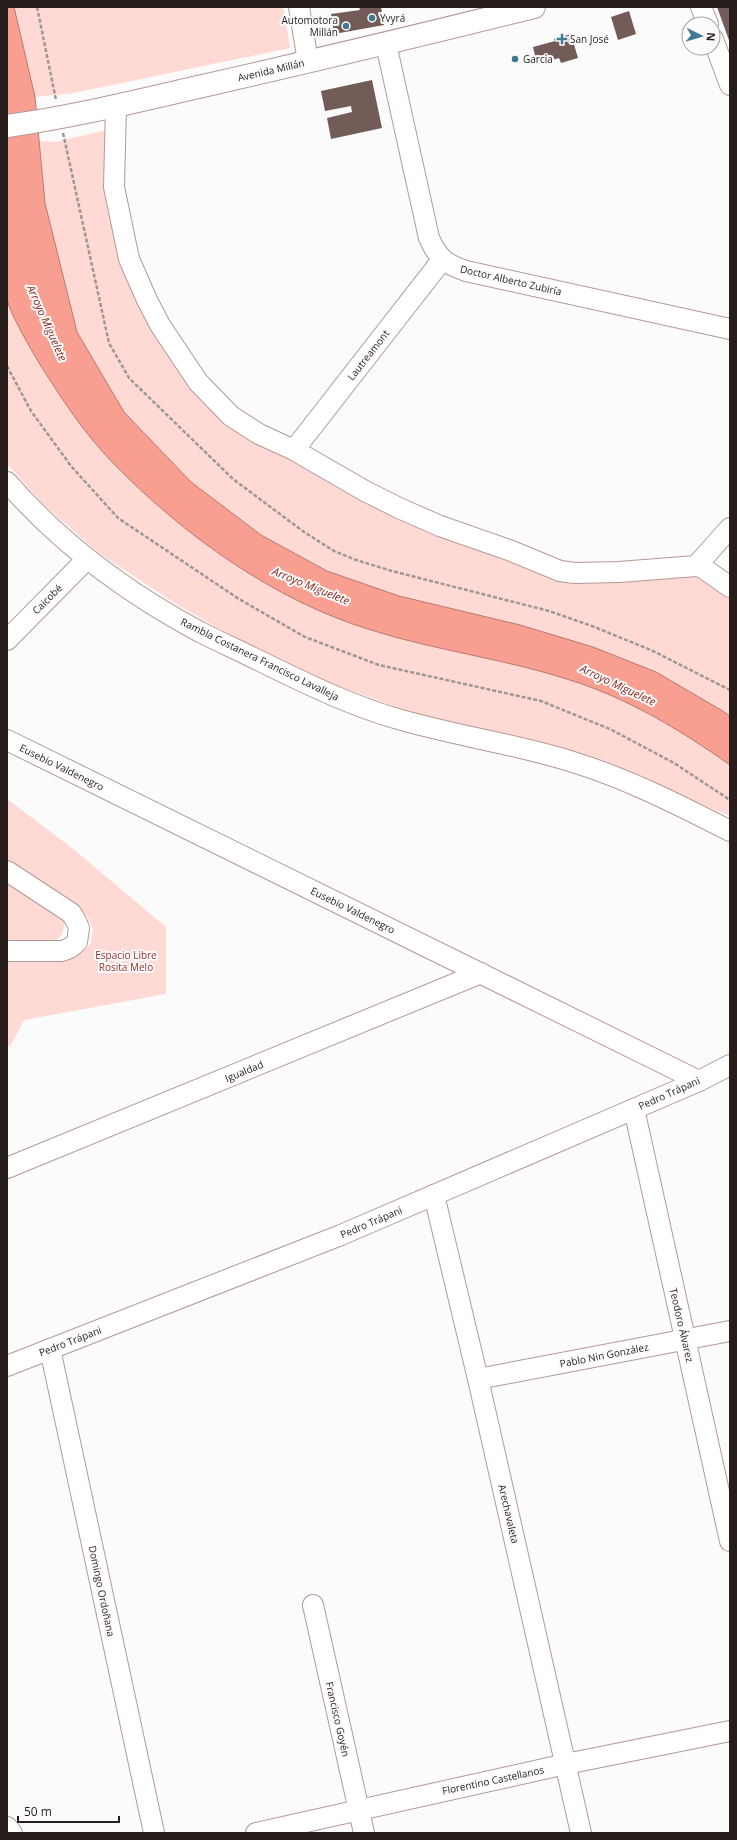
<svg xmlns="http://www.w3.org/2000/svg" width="737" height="1840" viewBox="0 0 737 1840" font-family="'Open Sans',sans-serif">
  <rect width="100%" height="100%" fill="#fbfbfb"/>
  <g fill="#ffd9d3">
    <path d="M 14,7 L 283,7 L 290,48 L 74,93 L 35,97 Z"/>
    <path d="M 107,130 L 121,250 L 237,427 L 560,575 L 695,572 L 730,593 L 730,716 L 721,710 L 327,571 L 261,535 L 191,482 L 124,412 L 77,332 L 45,203 L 40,141 L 55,142 Z"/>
    <path d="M 7,299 C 62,442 225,587 372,630 C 438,650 507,659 572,680 C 629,699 682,731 730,765 L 730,816 L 645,781 L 423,716 L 320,680 L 267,654 L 214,626 L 173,602 L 99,553 L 44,505 L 7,464 Z"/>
    <path d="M 7,799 L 72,848 L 166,927 L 166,994 L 24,1020 L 10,1047 L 7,1045 L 7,956 L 69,958 L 83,952 L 91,943 L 93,929 L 87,916 L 75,904 L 7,862 Z"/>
    <path d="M 7,877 C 17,883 53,904 59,911 C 68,923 65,935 53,943 L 7,944 Z"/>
  </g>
  <path fill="#f89f91" stroke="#b9786e" d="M 7,7 L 14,7 L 35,97 L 45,203 L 77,332 L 124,412 L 191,482 L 261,535 L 327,571 L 399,596 L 520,625 L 593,647 L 656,672 L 721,710 L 730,716 L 730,765 C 682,731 629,699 573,681 C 507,659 437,651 371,630 C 275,601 183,535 113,463 C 84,433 61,398 39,363 C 31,349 10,314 7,299 C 6,292 7,283 7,275 C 7,253 7,231 7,210 C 7,142 7,75 7,7 Z"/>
  <g fill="#735b57">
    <path d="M 359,7 L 381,7 L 384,25 L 334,34 L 331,14 L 360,10 Z"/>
    <path d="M 717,7 L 730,7 L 730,43 Z"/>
    <path d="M 629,11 L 636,34 L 618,40 L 611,17 Z"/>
    <path d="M 571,34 L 578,58 L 561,63 L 559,58 L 537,64 L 533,47 L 555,41 L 554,39 Z"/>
    <path d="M 372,80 L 382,128 L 331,139 L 327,118 L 352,112 L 351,106 L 325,111 L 321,91 Z"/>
  </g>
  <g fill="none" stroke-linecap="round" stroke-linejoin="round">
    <g stroke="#b59995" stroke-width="22">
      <g id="minor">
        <path d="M 299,7 L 308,62"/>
        <path d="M 701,7 L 708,24"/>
        <path d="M 713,39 L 730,85"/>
        <path d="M 386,44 L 429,238 C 438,258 445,264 466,271 L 730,329"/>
        <path d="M 116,106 L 114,187 L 129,259 L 147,300 L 160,325 L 198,382 L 231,416 L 259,434 L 294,450 L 365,491 L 399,508 L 440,526 L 509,550 L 560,571 L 575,573 L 619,572 L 696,566 L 703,568 L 730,587"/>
        <path d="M 294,450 L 442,260"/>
        <path d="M 7,482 C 60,543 129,594 200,632 C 222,643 244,653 266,664 C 309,685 352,706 398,719 C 456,736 516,744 573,762 C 628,779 679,805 730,831"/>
        <path d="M 696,566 L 730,528"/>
        <path d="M 7,640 L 87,559"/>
        <path d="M 7,740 L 699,1081"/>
        <path d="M 7,871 L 71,913 L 76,921 L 79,928 L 77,942 L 70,948 L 62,951 L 7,951"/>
        <path d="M 634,1109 L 730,1541"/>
        <path d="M 7,1168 L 481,973"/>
        <path d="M 434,1195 L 478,1379 L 581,1833"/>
        <path d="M 50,1349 L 154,1833"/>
        <path d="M 7,1366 L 341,1235 L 699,1081 L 730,1065"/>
        <path d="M 478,1379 L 730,1331"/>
        <path d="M 313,1605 L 364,1833"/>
        <path d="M 7,1827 L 12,1833"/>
        <path d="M 256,1833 L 566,1764 L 730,1731"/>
      </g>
    </g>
    <g stroke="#b59995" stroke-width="24">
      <path id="major" d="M 7,126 C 79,116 149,98 220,82 C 325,58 430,33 534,7"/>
    </g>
    <g stroke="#9d9897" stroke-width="2.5" stroke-dasharray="4 2" stroke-linecap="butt">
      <path d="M 37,7 L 56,100"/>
      <path d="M 63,133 L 109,343 L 129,378 L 233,479 L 304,532 L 334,551 L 356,560 L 392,571 L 549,611 L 592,626 L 651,650 L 730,690"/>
      <path d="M 7,366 L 31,411 L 71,466 L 118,518 L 239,599 L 305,637 L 379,665 L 541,701 L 610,729 L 674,763 L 730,800"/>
    </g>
    <use href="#minor" stroke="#fff" stroke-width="20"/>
    <use href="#major" stroke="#fff" stroke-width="22"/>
  </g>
  <g fill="#3f7992" stroke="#fbfbfb" stroke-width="1.5">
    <circle cx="372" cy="18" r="4"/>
    <circle cx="346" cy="26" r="4"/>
    <path d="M560 33h4v4h4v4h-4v4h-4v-4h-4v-4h4z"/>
    <circle cx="515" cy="59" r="4"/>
  </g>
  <g text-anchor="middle" stroke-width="4" stroke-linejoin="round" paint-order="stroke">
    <g font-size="10" fill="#271d1b" stroke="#fbfbfb" text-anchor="start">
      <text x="380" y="22">Yvyrá</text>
      <text x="338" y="24" text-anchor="end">Automotora<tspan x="338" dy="12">Millán</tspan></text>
      <text x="570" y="43">San José</text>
      <text x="523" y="63">Garcia</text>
    </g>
    <g font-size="10" fill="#271d1b" stroke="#fbfbfb">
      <text transform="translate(271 70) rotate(-13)" y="4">Avenida Millán</text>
      <text transform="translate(511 280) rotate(13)" y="4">Doctor Alberto Zubiría</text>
      <text transform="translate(368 355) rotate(-52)" y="4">Lautreamont</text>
      <text transform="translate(47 599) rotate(-45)" y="4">Caicobé</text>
      <text transform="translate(260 659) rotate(26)" y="4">Rambla Costanera Francisco Lavalleja</text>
      <text transform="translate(62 767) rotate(26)" y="4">Eusebio Valdenegro</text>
      <text transform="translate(353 910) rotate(26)" y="4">Eusebio Valdenegro</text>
      <text transform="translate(244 1071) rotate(-22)" y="4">Igualdad</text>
      <text transform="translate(669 1093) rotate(-24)" y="4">Pedro Trápani</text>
      <text transform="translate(371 1222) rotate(-23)" y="4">Pedro Trápani</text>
      <text transform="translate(682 1325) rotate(77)" y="4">Teodoro Álvarez</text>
      <text transform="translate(70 1341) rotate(-21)" y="4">Pedro Trápani</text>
      <text transform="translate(604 1355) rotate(-11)" y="4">Pablo Nin González</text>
      <text transform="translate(509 1514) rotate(77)" y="4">Arechavaleta</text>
      <text transform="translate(102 1591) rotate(78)" y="4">Domingo Ordoñana</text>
      <text transform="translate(338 1719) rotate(77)" y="4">Francisco Goyén</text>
      <text transform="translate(493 1780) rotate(-12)" y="4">Florentino Castellanos</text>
    </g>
    <g font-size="10" fill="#963025" stroke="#fbfbfb">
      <text x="126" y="959">Espacio Libre<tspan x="126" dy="12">Rosita Melo</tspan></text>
    </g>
    <g font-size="11" font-style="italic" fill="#841e15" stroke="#fbfbfb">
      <text transform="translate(47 323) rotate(66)" y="4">Arroyo Miguelete</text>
      <text transform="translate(311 586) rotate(22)" y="4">Arroyo Miguelete</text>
      <text transform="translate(618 685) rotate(25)" y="4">Arroyo Miguelete</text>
    </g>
  </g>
  <rect width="737" height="1840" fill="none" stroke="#271d1b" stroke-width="16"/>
  <g transform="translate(701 36) rotate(95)"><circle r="19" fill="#fbfbfb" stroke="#a6a2a1"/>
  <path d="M0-3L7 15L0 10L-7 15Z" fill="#3f7992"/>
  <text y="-6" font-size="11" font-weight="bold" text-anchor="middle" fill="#271d1b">N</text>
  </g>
  <path d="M18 1816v6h101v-6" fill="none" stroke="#271d1b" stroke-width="2"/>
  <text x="24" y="1816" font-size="12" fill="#271d1b" stroke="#fbfbfb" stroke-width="3" paint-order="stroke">50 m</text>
</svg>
